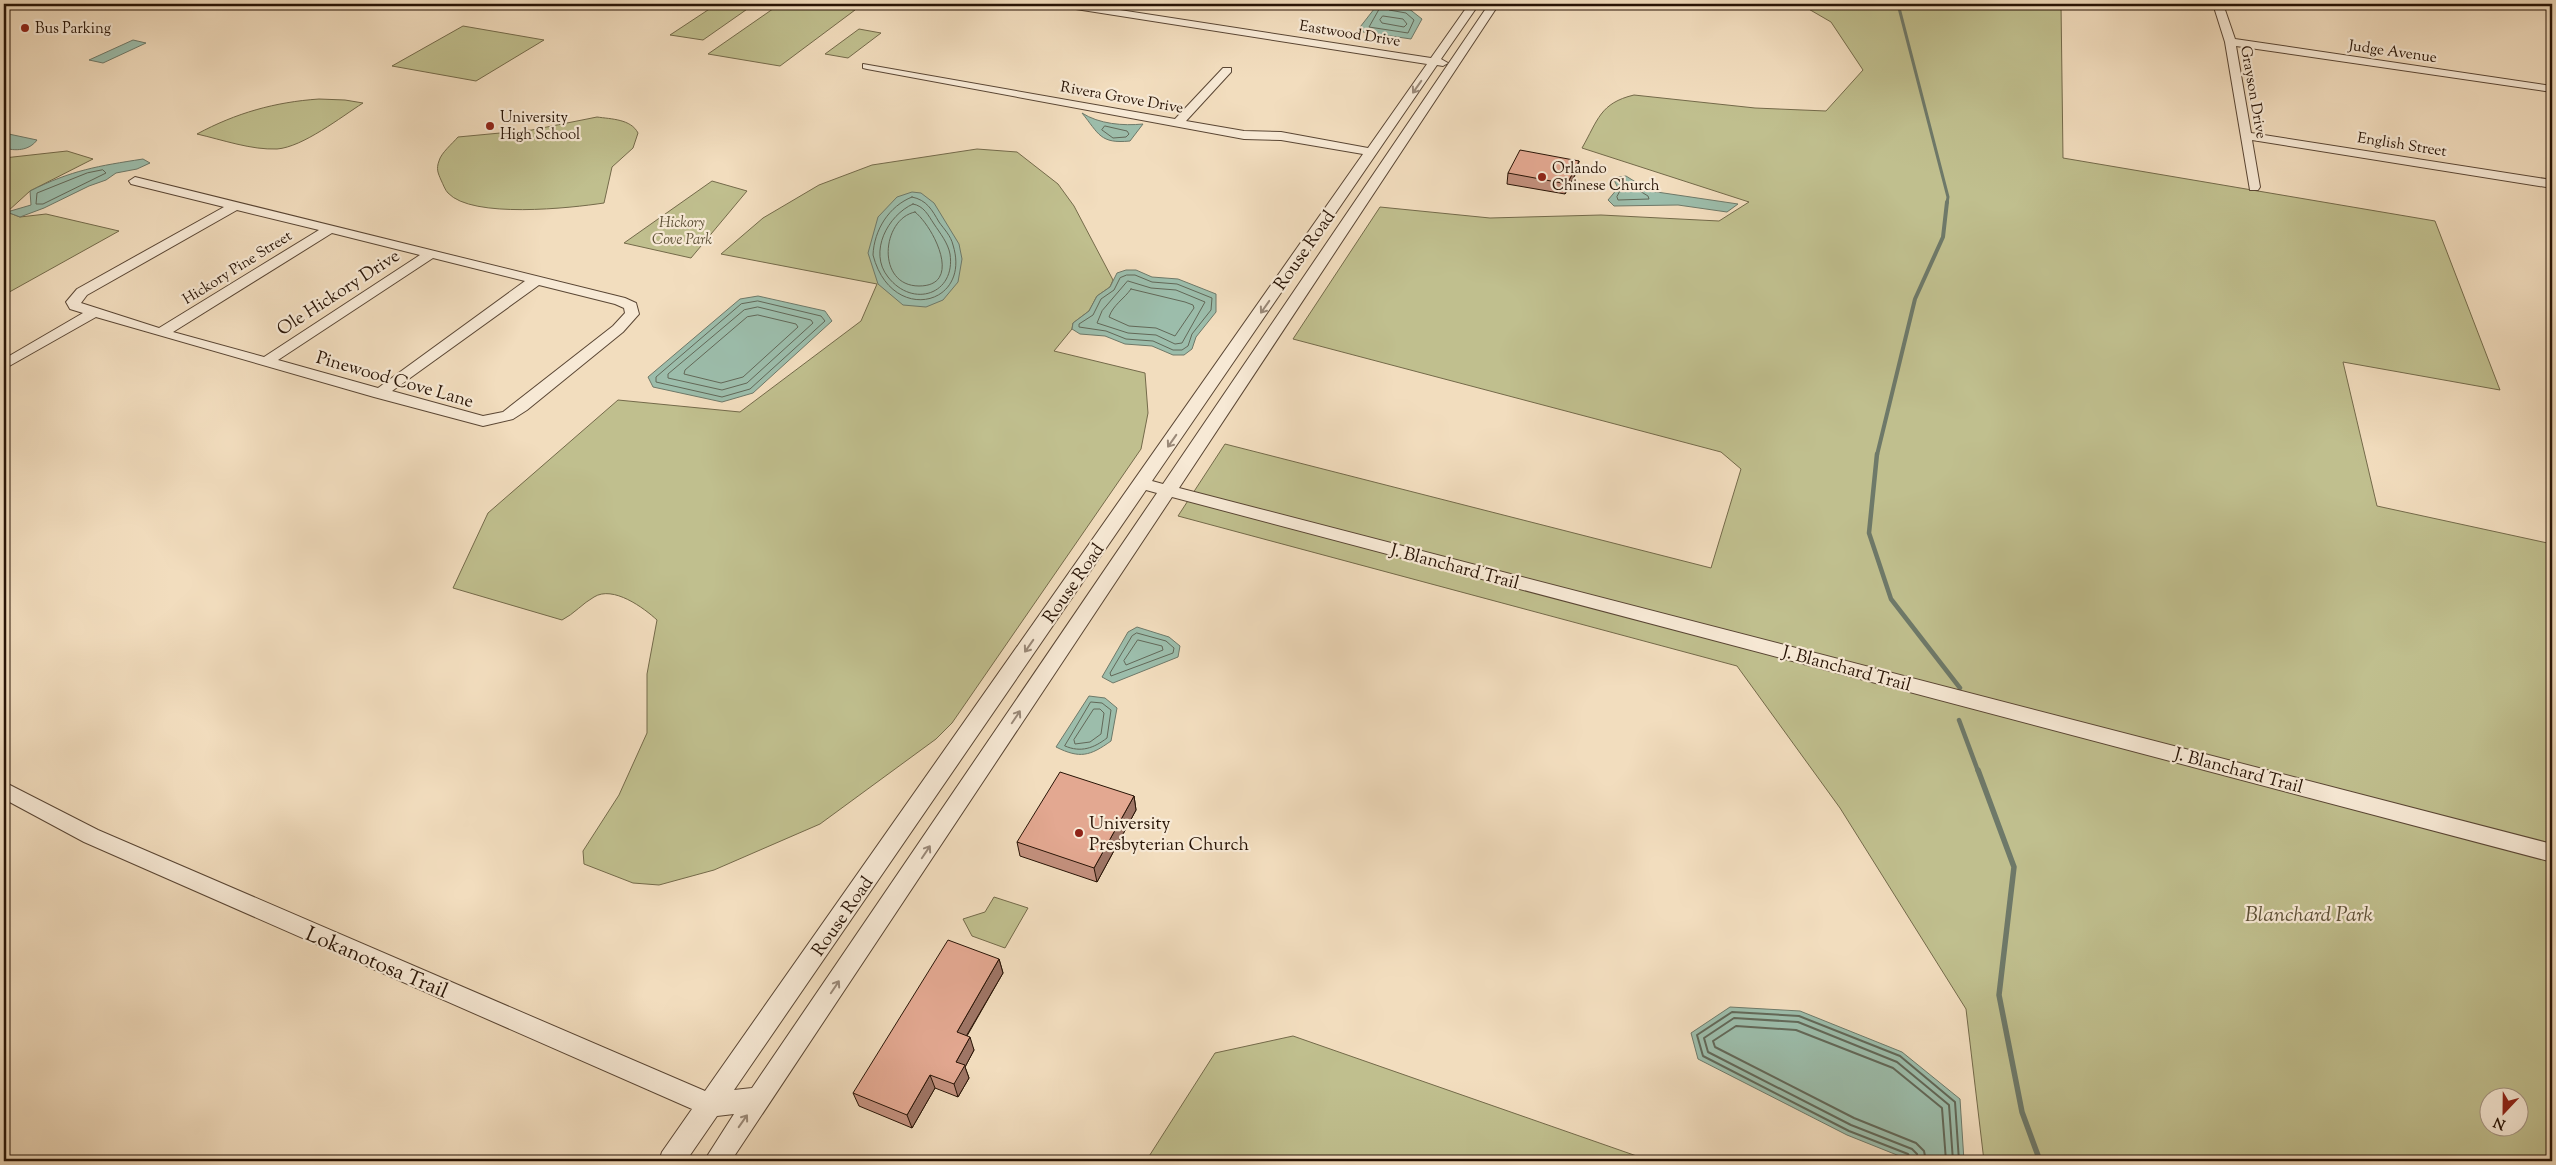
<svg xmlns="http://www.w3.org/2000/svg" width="2556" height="1165" viewBox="0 0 2556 1165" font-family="'Sorts Mill Goudy',serif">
  <rect width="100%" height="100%" fill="#f2ddbe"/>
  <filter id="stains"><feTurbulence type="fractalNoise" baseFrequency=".004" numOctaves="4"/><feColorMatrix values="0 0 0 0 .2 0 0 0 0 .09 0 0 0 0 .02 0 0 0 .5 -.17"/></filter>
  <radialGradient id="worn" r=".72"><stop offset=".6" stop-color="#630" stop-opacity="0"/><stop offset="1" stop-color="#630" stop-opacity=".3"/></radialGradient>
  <g fill="#c0bf8e" stroke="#746a4a" fill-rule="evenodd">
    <path d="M 717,4 L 753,5 L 703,40 L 670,35 Z"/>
    <path d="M 780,4 L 816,4 L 855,10 L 780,66 L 708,54 Z"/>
    <path d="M 1800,4 L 2061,4 L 2063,158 L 2435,221 L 2500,390 L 2343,362 L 2377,506 L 2552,544 L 2552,1161 L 1984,1161 L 1966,1009 L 1840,808 L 1737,666 L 1178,516 L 1225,444 L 1711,568 L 1741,469 L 1721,452 L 1293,339 L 1380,207 L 1490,218 L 1601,215 L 1719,221 L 1749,202 L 1582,148 C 1598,120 1600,103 1634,95 L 1755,108 L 1826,111 L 1863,70 L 1831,22 ZM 2488,1098 L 2518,1098 L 2518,1128 L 2488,1128 Z"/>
    <path d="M 463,26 L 544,40 L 476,81 L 392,66 Z"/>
    <path d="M 859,29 L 881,33 L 848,58 L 825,54 Z"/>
    <path d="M 319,99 L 345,100 L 363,103 C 341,117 303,147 277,149 C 251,150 223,140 197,134 C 236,113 275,102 319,99 Z"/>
    <path d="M 597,117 C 611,119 631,119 638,133 L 633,148 L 612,167 L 604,203 C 571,208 472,219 448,193 C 445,190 443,184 441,180 C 438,173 436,169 439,161 C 441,153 452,144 458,137 L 532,130 Z"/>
    <path d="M 977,149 L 1017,152 L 1058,184 L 1074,206 L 1113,280 L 1110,287 L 1097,296 L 1089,311 L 1073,323 L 1072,329 L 1054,351 L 1145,373 L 1148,413 L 1141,449 L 952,723 L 936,739 L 820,824 L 714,870 L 659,885 L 633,883 L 584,864 L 583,851 L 619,795 L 647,733 L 647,674 L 657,620 C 644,608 613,585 594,597 C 583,603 574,614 562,620 L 453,588 L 488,513 L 618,400 L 740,412 L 861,321 L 877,284 L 721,254 L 763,218 L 819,185 L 872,165 Z"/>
    <path d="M 67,151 L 93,159 L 30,191 L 7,212 L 20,217 L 46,214 L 119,231 L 4,295 L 4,158 Z"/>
    <path d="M 712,181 L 747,191 L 691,258 L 624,243 Z"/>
    <path d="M 994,897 L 1028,908 L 1005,948 L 972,936 L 963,919 L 985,912 Z"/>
    <path d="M 1293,1036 L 1651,1161 L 1146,1161 L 1215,1053 Z"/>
  </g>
  <g fill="#9cbdab" stroke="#6e7969">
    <path d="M 1378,4 L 1408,8 L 1422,19 L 1411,39 L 1357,31 Z"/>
    <path d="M 133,40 L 146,43 L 103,63 L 89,60 Z"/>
    <path d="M 1082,113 C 1099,124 1123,126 1143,124 L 1130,141 C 1100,144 1099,134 1082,113 Z"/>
    <path d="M 4,133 L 37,140 C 29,151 15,151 4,148 Z"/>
    <path d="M 143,159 L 150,163 L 137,169 L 116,173 L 106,180 L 89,186 L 44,208 L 20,217 L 7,212 L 31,205 L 30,191 C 72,170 98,166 143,159 Z"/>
    <path d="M 1626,176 L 1650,191 L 1738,204 L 1727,212 L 1678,205 L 1614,206 L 1608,200 L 1618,188 L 1613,178 Z"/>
    <path d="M 912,192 L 921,193 L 934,203 L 959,244 L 962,259 L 958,282 L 943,300 L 926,307 L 903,305 L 878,284 L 868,253 L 878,217 L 897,197 Z"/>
    <path d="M 1126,270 L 1136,270 L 1152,277 L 1178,279 L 1216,294 L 1216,312 L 1196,337 L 1192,349 L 1184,355 L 1173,355 L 1152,346 L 1125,344 L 1105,336 L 1080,334 L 1072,329 L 1073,323 L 1089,311 L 1097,296 L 1110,287 L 1117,273 Z"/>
    <path d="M 758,296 L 825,311 L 832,321 L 753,393 L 722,402 L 653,387 L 648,377 L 740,299 Z"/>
    <path d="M 1137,627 L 1169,637 L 1180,646 L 1178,657 L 1113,683 L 1102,677 L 1128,632 Z"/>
    <path d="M 1089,696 L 1105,698 L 1117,708 L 1111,741 C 1090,756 1080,759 1056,747 Z"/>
    <path d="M 1730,1007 L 1800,1011 L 1902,1052 L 1960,1099 L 1964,1161 L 1912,1161 L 1847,1135 L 1698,1059 L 1691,1033 Z"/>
  </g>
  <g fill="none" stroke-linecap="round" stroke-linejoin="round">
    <g stroke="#626858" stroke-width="1">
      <path d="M 1382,4 L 1369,27 L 1408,33 L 1414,20 L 1406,13 L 1389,10 L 1387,4"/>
      <path d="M 1383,16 L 1403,19 L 1407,24 L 1404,27 L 1382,23 L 1380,20 Z"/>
      <path d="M 1105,126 L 1127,131 L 1129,134 L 1126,137 L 1113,138 L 1102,130 Z"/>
      <path d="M 103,170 L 106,173 L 43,204 L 36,204 L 37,193 L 87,173 Z"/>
      <path d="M 1625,182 L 1648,196 L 1649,199 L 1618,200 L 1617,197 Z"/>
      <path d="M 912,197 C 927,200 932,210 939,222 C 944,229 951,236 953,245 C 972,306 891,325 873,255 C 874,230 889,206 912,197 Z"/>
      <path d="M 913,204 C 924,206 928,215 934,224 C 940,233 948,243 950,254 C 956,294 913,309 888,277 C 868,252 888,215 913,204 Z"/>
      <path d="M 915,212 C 933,226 964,286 919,286 C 876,286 881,219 915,212 Z"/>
      <path d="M 1127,275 L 1135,275 L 1152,282 L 1177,284 L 1212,298 L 1211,310 L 1192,334 L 1188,346 L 1182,350 L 1173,350 L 1153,341 L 1126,339 L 1106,331 L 1079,327 L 1079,324 L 1093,315 L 1101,299 L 1114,290 L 1120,278 Z"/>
      <path d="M 1128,281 L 1151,288 L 1176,290 L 1205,302 L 1182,343 L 1175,344 L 1156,335 L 1128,333 L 1097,323 L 1102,311 Z"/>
      <path d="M 1131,289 L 1185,302 L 1193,305 L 1194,308 L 1175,336 L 1156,328 L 1129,326 L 1109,317 C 1113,305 1124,299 1131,289 Z"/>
      <path d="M 758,301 L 821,316 L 825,321 L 750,389 L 722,397 L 656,382 L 656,377 L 741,304 Z"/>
      <path d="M 758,307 L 811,320 L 813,323 L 747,383 L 722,390 L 668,378 L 668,374 L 744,310 Z"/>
      <path d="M 758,315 L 796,324 L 798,327 L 743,377 L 721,383 L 684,374 L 685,370 L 747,317 Z"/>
      <path d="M 1137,633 L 1166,641 L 1174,648 L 1173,653 L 1111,676 L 1110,673 L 1132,636 Z"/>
      <path d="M 1138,640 L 1162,646 L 1163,650 L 1126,665 L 1124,661 Z"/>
      <path d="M 1091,702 L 1102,703 L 1111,710 L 1107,738 C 1094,748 1081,753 1065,746 Z"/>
      <path d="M 1094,709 L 1100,709 L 1104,713 L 1101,734 L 1090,742 L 1075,744 L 1074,740 Z"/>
    </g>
    <g stroke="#626858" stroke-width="2">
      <path d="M 1912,1161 L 1908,1154 L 1849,1131 L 1703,1056 L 1697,1035 L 1732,1012 L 1799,1016 L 1900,1056 L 1955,1102 L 1959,1161"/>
      <path d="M 1918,1161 L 1917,1154 L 1912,1149 L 1851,1125 L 1708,1052 L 1704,1038 L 1734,1018 L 1798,1022 L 1897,1062 L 1949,1105 L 1953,1161"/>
      <path d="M 1926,1161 L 1924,1151 L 1916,1143 L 1854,1118 L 1715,1047 L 1713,1041 L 1736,1026 L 1796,1030 L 1893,1068 L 1942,1108 L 1946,1161"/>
    </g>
    <path stroke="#6e7969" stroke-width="3" d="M 1898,4 L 1948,197 L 1947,203"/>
    <path stroke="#6e7969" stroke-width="4" d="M 1877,455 L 1915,299 L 1943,237 L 1947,202"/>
    <g stroke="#6e7969" stroke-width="4.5">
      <path d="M 1877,454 L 1869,533 L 1891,599 L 1960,688"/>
      <path d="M 1959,720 L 1978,771"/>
    </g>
    <path stroke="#6e7969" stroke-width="5.5" d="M 1978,770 L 2014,867 L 1999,995 L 2022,1112 L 2040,1161"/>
    <g stroke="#5a4634" stroke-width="2">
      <g id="minor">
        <path d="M 1058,4 L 1081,4 L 1431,58 L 1469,4 L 1479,4 L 1441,59 L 1448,63 L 1443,66 L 1437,65 L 1152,481 L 1163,484 L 1489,4 L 1499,4 L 1179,488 L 2552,844 L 2552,862 L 1172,497 L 731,1161 L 704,1161 L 734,1114 L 717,1116 L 686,1161 L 659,1161 L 662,1152 L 692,1109 L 84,842 L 4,799 L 4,782 L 98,830 L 705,1091 L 1363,154 L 1281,140 L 1244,139 L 867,69 L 863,68 L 863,64 L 1175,119 L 1223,68 L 1231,68 L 1231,72 L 1186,121 L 1244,131 L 1281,132 L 1368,148 L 1427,64 L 1063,7 ZM 1146,490 L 1157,493 L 752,1088 L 734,1090 Z"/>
        <path d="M 2213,4 L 2223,4 L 2235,39 L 2552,86 L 2552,92 L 2236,46 L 2251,133 L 2552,180 L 2552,188 L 2252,140 L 2260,187 L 2258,190 L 2250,190 L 2225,42 Z"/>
        <path d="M 135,177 L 625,298 L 636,303 L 639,314 L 623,332 L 527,410 L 513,419 L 483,426 L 374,397 L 96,317 L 4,369 L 4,359 L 83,313 L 70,309 L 66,302 L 77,289 L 224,207 L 131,184 L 129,181 ZM 237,210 L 319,230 L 159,328 L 81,303 L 87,295 ZM 332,233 L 420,255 L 264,357 L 173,332 ZM 433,258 L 525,281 L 378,388 L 278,360 ZM 539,285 L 615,304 L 624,308 L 625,313 L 613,326 L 503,412 L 483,416 L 392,391 Z"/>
      </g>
    </g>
    <use href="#minor" fill="#f7e9d5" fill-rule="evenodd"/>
  </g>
  <g fill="#c3907d" stroke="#281406">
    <path d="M 1579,161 L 1577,171 L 1565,194 L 1507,184 L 1508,173 Z"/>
    <path d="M 1134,796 L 1136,810 L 1097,882 L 1020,856 L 1017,842 Z"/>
    <path d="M 999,959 L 1003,973 L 967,1036 L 974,1050 L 965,1067 L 969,1078 L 958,1097 L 935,1088 L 912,1128 L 859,1106 L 853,1093 Z"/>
  </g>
  <g fill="#9f7666" stroke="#281406">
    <path d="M 1579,161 L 1577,171 L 1565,194 L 1567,184 Z"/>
    <path d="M 1134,796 L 1136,810 L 1097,882 L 1094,868 Z"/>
    <path d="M 999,959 L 1003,973 L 961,1045 L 957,1032 Z"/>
    <path d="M 970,1037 L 974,1050 L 965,1067 L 969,1078 L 958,1097 L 954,1084 L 956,1062 Z"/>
    <path d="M 930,1075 L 935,1088 L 912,1128 L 907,1115 Z"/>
  </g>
  <g fill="#e3a891" stroke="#281406">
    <path d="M 1520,150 L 1579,161 L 1567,184 L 1508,173 Z"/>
    <path d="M 1060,772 L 1134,796 L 1094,868 L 1017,842 Z"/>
    <path d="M 948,940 L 999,959 L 957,1032 L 970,1037 L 956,1062 L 965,1065 L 954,1084 L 930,1075 L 907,1115 L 853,1093 Z"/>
  </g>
  <defs><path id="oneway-shaft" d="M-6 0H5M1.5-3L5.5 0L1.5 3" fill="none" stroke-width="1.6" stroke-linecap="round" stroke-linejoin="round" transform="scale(1.25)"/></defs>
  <g stroke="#9a8978">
    <use href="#oneway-shaft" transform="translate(1417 87) rotate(125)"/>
    <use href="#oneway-shaft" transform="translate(1265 307) rotate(125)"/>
    <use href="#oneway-shaft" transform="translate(1172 441) rotate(125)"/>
    <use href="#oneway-shaft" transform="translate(1029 646) rotate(125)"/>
    <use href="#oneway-shaft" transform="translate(1016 717) rotate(-56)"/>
    <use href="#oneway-shaft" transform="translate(926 852) rotate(-56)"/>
    <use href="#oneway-shaft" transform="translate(835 987) rotate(-56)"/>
    <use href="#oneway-shaft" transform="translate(743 1121) rotate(-55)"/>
  </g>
  <g fill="#8f2418" stroke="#f7e9d5" stroke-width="2">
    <circle cx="25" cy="28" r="5"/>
    <circle cx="490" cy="126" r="5"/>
    <circle cx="1542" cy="177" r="5"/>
    <circle cx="1079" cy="833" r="5"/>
  </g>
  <g text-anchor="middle" stroke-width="4.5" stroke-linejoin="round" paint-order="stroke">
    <g font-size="15" fill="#281406" stroke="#f7e9d5" text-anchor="start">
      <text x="35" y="33">Bus Parking</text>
      <text x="500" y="122">University<tspan x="500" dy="17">High School</tspan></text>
      <text x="1552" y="173">Orlando<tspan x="1552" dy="17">Chinese Church</tspan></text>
    </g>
    <g font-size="15" fill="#281406" stroke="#f7e9d5">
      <text transform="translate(1350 33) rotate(9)" y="5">Eastwood Drive</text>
      <text transform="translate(2393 51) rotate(8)" y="5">Judge Avenue</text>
      <text transform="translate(2254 92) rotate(80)" y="5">Grayson Drive</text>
      <text transform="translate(1122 97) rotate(10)" y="5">Rivera Grove Drive</text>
      <text transform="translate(2402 144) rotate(9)" y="5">English Street</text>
      <text transform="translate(237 267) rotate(-32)" y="5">Hickory Pine Street</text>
    </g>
    <g font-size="15" font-style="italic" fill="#5d5036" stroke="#f7e9d5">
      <text x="682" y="227">Hickory<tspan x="682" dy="17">Cove Park</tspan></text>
    </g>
    <g font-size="18" fill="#281406" stroke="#f7e9d5">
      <text transform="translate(1304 250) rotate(-55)" y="6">Rouse Road</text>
      <text transform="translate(338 292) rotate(-33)" y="6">Ole Hickory Drive</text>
      <text transform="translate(395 379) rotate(16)" y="6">Pinewood Cove Lane</text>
      <text transform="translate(1455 566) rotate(15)" y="6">J. Blanchard Trail</text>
      <text transform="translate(1073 583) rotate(-55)" y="6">Rouse Road</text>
      <text transform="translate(1847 668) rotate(15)" y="6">J. Blanchard Trail</text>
      <text transform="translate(2239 770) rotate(15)" y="6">J. Blanchard Trail</text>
      <text transform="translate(842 916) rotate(-55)" y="6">Rouse Road</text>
    </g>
    <g font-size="18" fill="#281406" stroke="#f7e9d5" text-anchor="start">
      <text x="1089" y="829">University<tspan x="1089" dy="21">Presbyterian Church</tspan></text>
    </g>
    <g font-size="21" font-style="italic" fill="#5d5036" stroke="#f7e9d5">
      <text x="2309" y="921">Blanchard Park</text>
    </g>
    <g font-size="21" fill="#281406" stroke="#f7e9d5">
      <text transform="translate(377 962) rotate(23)" y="7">Lokanotosa Trail</text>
    </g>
  </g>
  <rect width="2556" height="1165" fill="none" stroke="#f2ddbe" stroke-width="20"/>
  <rect x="5" y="5" width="2546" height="1155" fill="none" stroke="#281406" stroke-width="2.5"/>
  <rect x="10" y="10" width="2536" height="1145" fill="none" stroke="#281406"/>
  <g transform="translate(2504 1112) rotate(202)"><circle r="24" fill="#f7e9d5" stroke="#a49482"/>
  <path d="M0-4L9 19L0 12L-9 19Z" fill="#8f2418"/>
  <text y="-8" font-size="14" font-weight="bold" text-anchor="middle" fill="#281406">N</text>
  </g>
  <rect width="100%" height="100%" filter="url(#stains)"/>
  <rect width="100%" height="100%" fill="url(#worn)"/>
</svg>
